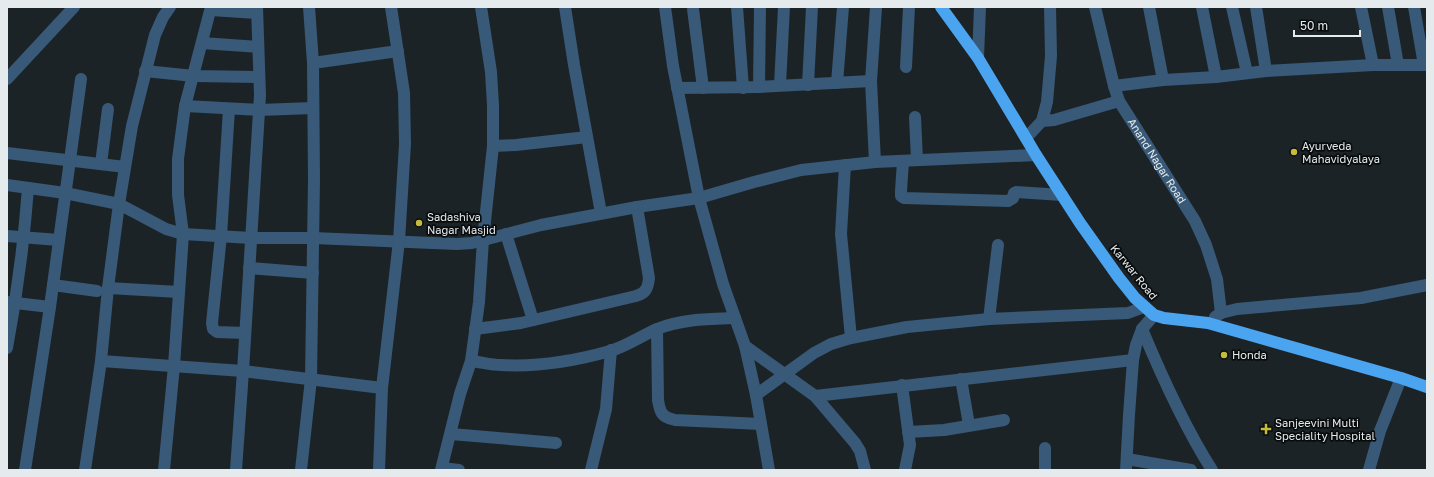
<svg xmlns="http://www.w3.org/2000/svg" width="1434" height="477" viewBox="0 0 1434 477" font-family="'Golos Text',sans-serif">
  <rect width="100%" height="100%" fill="#1c2326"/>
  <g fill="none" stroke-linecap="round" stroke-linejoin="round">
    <g stroke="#385977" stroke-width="12">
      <path d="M 565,7 L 574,65 L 601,213"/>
      <path d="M 665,7 L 673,66 L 699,198 L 723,284 L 745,346 L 756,395 L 769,470"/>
      <path d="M 737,7 L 743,88"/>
      <path id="s1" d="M 1095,7 L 1114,86 L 1119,101 L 1195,221 L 1206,245 L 1217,279 L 1221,313"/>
      <path d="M 1149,7 L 1163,80"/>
      <path d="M 1202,7 L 1216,77"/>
      <path d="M 1232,7 L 1247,73"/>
      <path d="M 1256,7 L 1266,71"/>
      <path d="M 1361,7 L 1373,65"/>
      <path d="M 1388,7 L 1398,65"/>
      <path d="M 1414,7 L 1424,65"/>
      <path d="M 693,9 L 703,88"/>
      <path d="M 211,10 L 257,13"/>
      <path d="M 202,43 L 258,47"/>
      <path d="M 978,58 L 980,7"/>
      <path d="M 313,63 L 398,51"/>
      <path d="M 906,67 L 909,7"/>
      <path d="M 145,71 L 194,76 L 259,77"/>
      <path d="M 7,79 L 74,7"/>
      <path d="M 837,83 L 843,7"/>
      <path d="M 780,85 L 784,7"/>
      <path d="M 808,85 L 812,7"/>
      <path d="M 1114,86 L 1163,80 L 1216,77 L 1266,71 L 1373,65 L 1427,65"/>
      <path d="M 759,87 L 760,7"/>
      <path d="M 677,88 L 759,87 L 871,81"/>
      <path d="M 185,106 L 259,110 L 313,108"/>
      <path d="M 229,109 L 221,236 L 212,323 L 213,329 L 217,332 L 245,333"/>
      <path d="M 915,117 L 917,160"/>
      <path d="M 1042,121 L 1054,120 L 1119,101"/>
      <path d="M 1026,138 L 1042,121 L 1047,102 L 1051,56 L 1050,7"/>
      <path d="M 493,146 L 516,145 L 587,137"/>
      <path d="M 7,153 L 125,167"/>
      <path d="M 903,161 L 901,191 L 901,196 L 904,198 L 1008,201 L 1013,198 L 1014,193 L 1016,192 L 1062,195"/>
      <path d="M 875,162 L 871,81 L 876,7"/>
      <path d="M 101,164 L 108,109"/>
      <path d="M 845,165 L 841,234 L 851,338"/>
      <path d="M 7,185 L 65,193 L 119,204 L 166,229 L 183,234 L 251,238 L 313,238 L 457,244 L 472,243 L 541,225 L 637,207 L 699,198 L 754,182 L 801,170 L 875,162 L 1036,155"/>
      <path d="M 506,234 L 533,320"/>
      <path d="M 7,236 L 59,240"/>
      <path d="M 249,268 L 313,273"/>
      <path d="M 53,285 L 97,291"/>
      <path d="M 108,288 L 179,292"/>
      <path d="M 7,302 L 50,307"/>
      <path d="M 1215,317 L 1221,313 L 1237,309 L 1361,298 L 1427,285"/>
      <path d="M 989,319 L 998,245"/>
      <path d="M 475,329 L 521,323 L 636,296 C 646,293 648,288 649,278 L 637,207"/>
      <path d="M 657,329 L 658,400 C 660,412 661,417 675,420 L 761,424"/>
      <path d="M 1142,329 C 1162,377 1184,426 1212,470"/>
      <path d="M 745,346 L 815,396 L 855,443 L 860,451 L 865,470"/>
      <path d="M 7,348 C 17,295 24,242 28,188"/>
      <path d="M 101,361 L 243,371 L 382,388"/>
      <path d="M 471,361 C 481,362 491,365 501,365 C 538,367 575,361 610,351 C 627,346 641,336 657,329 C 682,319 709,319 735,318"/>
      <path d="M 961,379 L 969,425"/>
      <path d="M 902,385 L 910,445 L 905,470"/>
      <path d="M 756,395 L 814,353 L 831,344 L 851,338 L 907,327 L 989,319 L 1128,313 L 1144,307"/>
      <path d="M 815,396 L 1133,360"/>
      <path d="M 908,432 L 944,430 L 1004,420"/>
      <path d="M 451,434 L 556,443"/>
      <path d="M 1045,448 L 1045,470"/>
      <path d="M 1127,459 L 1191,470"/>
      <path d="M 442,468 L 459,470"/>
      <path d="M 25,470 L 50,307 L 81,79"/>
      <path d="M 85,470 L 101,361 L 108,288 L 119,204 L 132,126 L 155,35 L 163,17 L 170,7"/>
      <path d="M 164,470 L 174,366 L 183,234 L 178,195 L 178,159 L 185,106 L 211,7"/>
      <path d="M 236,470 L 243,371 L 260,95 L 257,7"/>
      <path d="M 301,470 L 311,379 L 314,179 L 313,63 L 309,7"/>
      <path d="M 379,470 L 382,388 L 399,241 L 405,144 L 404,93 L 391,7"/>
      <path d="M 441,470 L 460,394 L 471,361 L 479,302 L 483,240 L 493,146 L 493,105 L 491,72 L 481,7"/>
      <path d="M 591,470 L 606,409 L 611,350"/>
      <path d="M 1126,470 L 1129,415 L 1133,360 L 1136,345 L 1142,329 L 1154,315"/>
      <path d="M 1369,470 L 1380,431 L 1401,378"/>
    </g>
    <path stroke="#4aa4ef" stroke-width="12" d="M 941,7 L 978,58 L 1036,155 L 1080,223 L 1119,278 L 1135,298 L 1154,315 L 1164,318 L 1208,323 L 1401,378 L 1427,387"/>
  </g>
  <g fill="#c7bb3b" stroke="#090c0d" stroke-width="1.5">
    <circle cx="1294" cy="152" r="4"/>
    <circle cx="419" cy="223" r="4"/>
    <circle cx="1224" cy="355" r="4"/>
    <path d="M1264 423h4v4h4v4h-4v4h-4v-4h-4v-4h4z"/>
  </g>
  <g text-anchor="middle" stroke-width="3.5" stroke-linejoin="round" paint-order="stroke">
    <g font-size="11" fill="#e5eaec" stroke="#090c0d" text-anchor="start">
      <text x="1302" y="150">Ayurveda<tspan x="1302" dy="13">Mahavidyalaya</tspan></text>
      <text x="427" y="221">Sadashiva<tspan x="427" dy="13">Nagar Masjid</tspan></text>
      <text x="1232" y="359">Honda</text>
      <text x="1275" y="427">Sanjeevini Multi<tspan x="1275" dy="13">Speciality Hospital</tspan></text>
    </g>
    <g font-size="11" fill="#e5eaec" stroke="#090c0d">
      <text dy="4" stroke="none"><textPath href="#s1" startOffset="168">Anand Nagar Road</textPath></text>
      <text transform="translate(1134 272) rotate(51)" y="4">Karwar Road</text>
    </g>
  </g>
  <rect width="1434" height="477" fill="none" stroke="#e5eaec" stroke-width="16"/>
  <path d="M1294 30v6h66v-6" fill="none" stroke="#e5eaec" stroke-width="2"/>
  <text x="1300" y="30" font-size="12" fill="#e5eaec" stroke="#090c0d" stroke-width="3" paint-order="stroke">50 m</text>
</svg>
